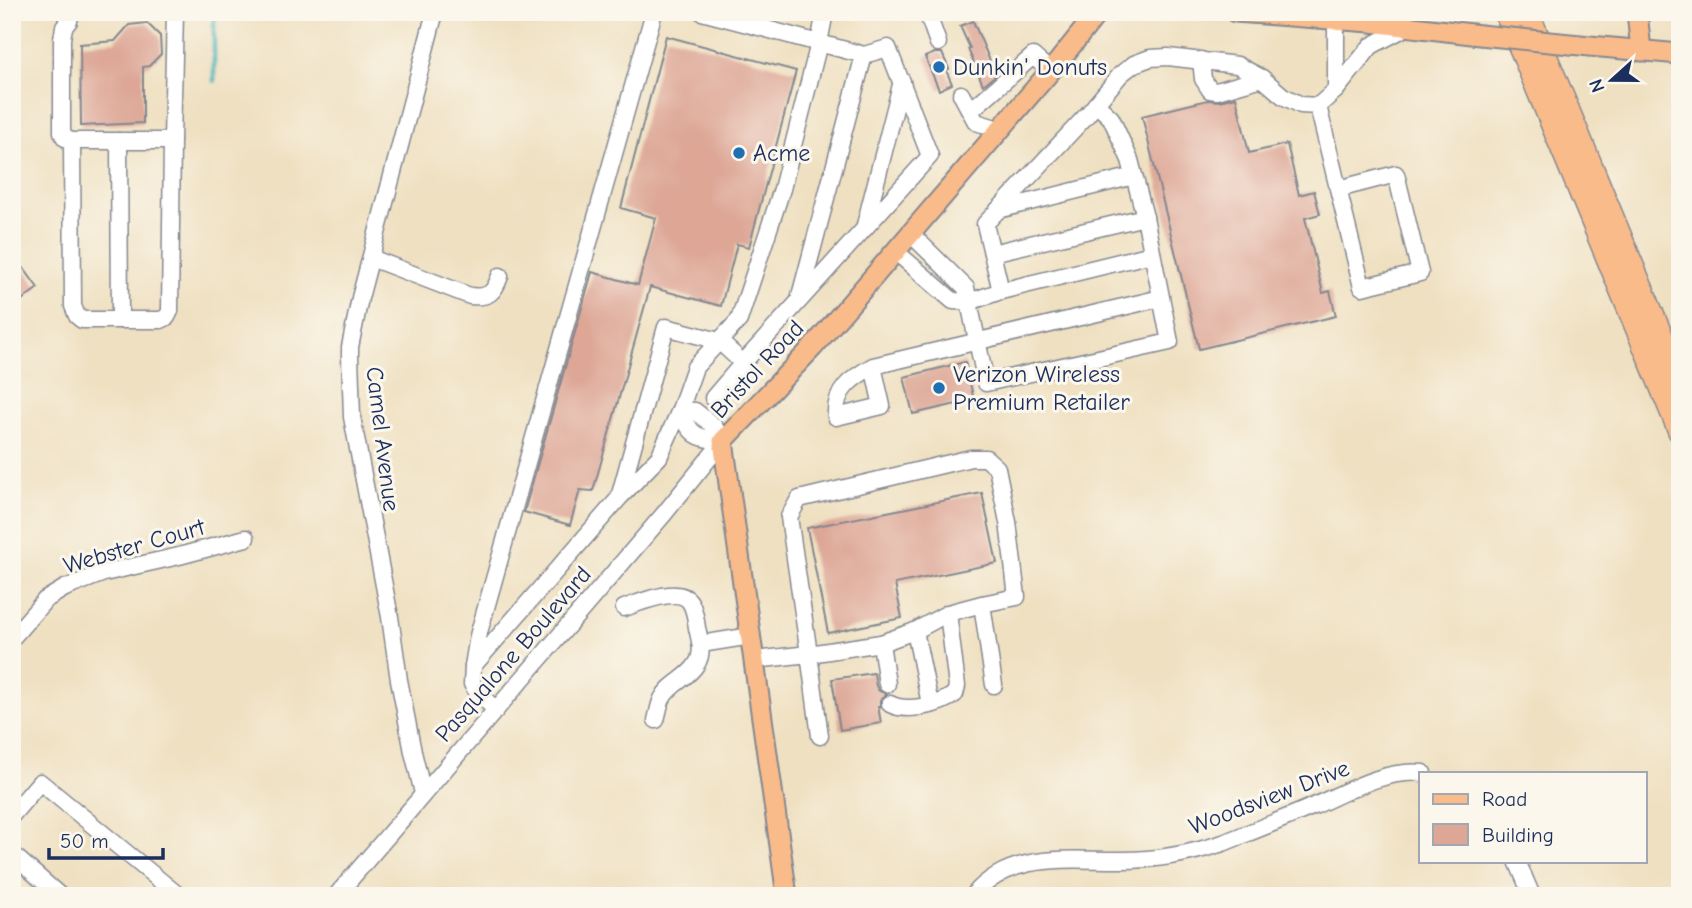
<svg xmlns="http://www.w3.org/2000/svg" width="1692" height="908" viewBox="0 0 1692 908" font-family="'Comic Neue',sans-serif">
  <rect width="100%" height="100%" fill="#fbf7ec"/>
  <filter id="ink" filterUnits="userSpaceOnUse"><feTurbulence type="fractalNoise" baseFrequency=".0143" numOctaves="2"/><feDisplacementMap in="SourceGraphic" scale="14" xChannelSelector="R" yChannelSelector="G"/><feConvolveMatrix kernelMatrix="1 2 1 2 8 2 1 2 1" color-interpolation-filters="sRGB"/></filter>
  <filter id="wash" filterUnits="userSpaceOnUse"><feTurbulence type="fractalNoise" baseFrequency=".00686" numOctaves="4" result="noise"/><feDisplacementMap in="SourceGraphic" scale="28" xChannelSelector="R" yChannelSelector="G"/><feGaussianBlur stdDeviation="1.57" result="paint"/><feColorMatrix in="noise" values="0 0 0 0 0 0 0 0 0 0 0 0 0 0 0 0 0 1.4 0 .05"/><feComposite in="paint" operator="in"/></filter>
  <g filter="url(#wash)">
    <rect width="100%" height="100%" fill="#efe0c1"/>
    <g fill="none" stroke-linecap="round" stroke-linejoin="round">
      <path stroke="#45b5bc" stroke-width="4.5" d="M 214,12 L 214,81"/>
    </g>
    <g id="blocks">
      <g fill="#dda695">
        <path d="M 973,21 L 996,75 L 983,85 L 968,49 L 970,48 L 960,26 Z"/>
        <path d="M 147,23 L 160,36 L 161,54 L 149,66 L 143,67 L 143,123 L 81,126 L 80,44 L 115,41 L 129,25 Z"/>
        <path d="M 666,36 L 796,71 L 749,247 L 737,244 L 721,306 L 650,287 L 593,491 L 580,490 L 570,525 L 524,512 L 592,272 L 638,285 L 656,218 L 621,208 Z"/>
        <path d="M 935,53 L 942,53 L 949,69 L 946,70 L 952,84 L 939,90 L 925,57 Z"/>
        <path d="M 1236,97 L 1249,153 L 1287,144 L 1299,195 L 1314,191 L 1320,214 L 1305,218 L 1323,293 L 1330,291 L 1336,316 L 1199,349 L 1142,116 L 1208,100 L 1219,101 Z"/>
        <path d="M 20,263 L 38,288 L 12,307 L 12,269 Z"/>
        <path d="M 965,362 L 974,400 L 913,414 L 904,377 Z"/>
        <path d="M 982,493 L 997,563 L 895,584 L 902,618 L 828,633 L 807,528 Z"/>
        <path d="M 874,673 L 876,686 L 879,691 L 887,694 L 880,700 L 880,706 L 878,706 L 881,723 L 840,730 L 832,679 Z"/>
      </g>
    </g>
  </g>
  <g filter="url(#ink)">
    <use href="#blocks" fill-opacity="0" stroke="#858890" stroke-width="2"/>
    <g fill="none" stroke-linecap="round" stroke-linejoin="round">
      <g stroke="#858890" stroke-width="19">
        <g id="minor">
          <path d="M 71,12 L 69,21 L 64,27 L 62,39 L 62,132 L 65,138 L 72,141 L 172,141 L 175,12"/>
          <path d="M 702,12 L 819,43 L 825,12"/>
          <path d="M 927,12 L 938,43"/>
          <path d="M 1201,60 L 1203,79 L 1210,90 L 1217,91 L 1262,78"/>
          <path d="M 1336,90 L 1371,46 L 1407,27"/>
          <path d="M 961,94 L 976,122 L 999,129"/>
          <path d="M 1318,106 L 1362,287 L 1420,273 L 1396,174 L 1338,189"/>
          <path d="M 970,111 L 1033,56 L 1050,71"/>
          <path d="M 72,141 L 73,306 L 77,316 L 82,320 L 161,320 L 167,317 L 170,311 L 172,141"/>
          <path d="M 119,141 L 120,320"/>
          <path d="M 998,210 L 1134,176"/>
          <path d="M 865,225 L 902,81"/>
          <path d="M 910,233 L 966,288 L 986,383 L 1170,342 L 1145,217 L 1130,160 L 1111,118 L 1096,104"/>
          <path d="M 895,251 L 953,301 L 969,302 L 1001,291 L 985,224 L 1087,115 L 1121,74 L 1134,64 L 1150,58 L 1168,57 L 1237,65 L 1262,78 L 1283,96 L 1301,105 L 1318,106 L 1336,90 L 1336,21"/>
          <path d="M 992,253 L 1145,217"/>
          <path d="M 371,258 L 470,296 C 489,298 494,293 500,276"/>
          <path d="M 1001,291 L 1152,254"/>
          <path d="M 800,296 L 864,55"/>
          <path d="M 873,366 L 882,406 L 836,417 C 834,390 852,378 873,366 L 1161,298"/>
          <path d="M 680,410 C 690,435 697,439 723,441"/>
          <path d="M 680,410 L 695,411 L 714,426 L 723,441"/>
          <path d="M 620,494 L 666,327 L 719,341 L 743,363 L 713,398"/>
          <path d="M 624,608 C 639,603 679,585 690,602 C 695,610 696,620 697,628 C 700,640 704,654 696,665 C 687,679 669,684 662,699 C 659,705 658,713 656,720"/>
          <path d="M 915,631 L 881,643 L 809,654 L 789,517 L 799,499 L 971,458 L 986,458 L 997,468 L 1008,522 L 1017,597 L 982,604 L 994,685"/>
          <path d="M 12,638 L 45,600 L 65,588 L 104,573 L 179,556 L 246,538"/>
          <path d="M 881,643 L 887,684"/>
          <path d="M 701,644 L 751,636"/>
          <path d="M 754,660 L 809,654 L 820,736"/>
          <path d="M 473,666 L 478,636 L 654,12"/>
          <path d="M 890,704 C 907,713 940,705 955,694 L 957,686 L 948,613"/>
          <path d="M 930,704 L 915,631 L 948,613 L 982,604"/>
          <path d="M 496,710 L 478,693 L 472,684 L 473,666 L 620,497 L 659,457 L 680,410 L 695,367 L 739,320 L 782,189 L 819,43 L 864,55 L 888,48 L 930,156 L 743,363"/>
          <path d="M 423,793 L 413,752 L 399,680 L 390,617 L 352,417 L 350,356 L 350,347 L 360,298 L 435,12"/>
          <path d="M 12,815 L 40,782 L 179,896"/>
          <path d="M 12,854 L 60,896"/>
          <path d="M 1517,861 L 1532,896"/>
          <path d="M 336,896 L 664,514 L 723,441"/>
          <path d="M 973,896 C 1010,850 1072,861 1123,860 C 1158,860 1190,854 1223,843 C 1253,831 1284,819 1314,806 C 1348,791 1385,769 1423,773"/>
        </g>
      </g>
      <g stroke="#858890" stroke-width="23">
        <g id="major">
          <path d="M 1235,12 L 1371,22 L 1480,35"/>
          <path d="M 1637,12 L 1641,51"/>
          <path d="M 1590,46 L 1680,54"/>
          <path d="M 787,896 L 723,441 L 813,347 L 1059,61 L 1098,12"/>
        </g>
      </g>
      <g stroke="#858890" stroke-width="26">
        <g id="highway">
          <path d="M 1506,12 L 1680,431"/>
          <path d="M 1527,12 L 1680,382"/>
        </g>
      </g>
      <use href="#minor" stroke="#fff" stroke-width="16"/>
      <use href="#major" stroke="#fabb8b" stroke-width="19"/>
      <use href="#highway" stroke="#fabb8b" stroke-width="23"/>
      <g stroke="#858890" stroke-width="23" stroke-linecap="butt">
        <path id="major-bridge" d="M 1480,35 L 1590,46"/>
      </g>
      <use href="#major-bridge" stroke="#fabb8b" stroke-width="19"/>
    </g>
  </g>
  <g fill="#1f6fb2" stroke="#fbf7ec" stroke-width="2.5">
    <circle cx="939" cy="67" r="7"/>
    <circle cx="739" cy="153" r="7"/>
    <circle cx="939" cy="388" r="7"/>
  </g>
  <g text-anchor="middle" stroke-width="6" stroke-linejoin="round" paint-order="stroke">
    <g font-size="24" fill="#1b2f5e" stroke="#fbf7ec" text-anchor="start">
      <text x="953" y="75">Dunkin' Donuts</text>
      <text x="753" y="161">Acme</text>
      <text x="953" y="382">Verizon Wireless<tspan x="953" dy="28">Premium Retailer</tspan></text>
    </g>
    <g font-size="24" fill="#1b2f5e" stroke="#fbf7ec">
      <text transform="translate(757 369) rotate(-47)" y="8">Bristol Road</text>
      <text transform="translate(383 439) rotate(83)" y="8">Camel Avenue</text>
      <text transform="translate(134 546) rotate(-16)" y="8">Webster Court</text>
      <text transform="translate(513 654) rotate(-49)" y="8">Pasqualone Boulevard</text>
      <text transform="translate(1269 797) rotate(-21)" y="8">Woodsview Drive</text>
    </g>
  </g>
  <rect width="1692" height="908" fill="none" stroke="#fbf7ec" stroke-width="42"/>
  <rect x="1419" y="772" width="228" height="91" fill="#fbf7ec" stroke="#a1a7b3" stroke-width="2"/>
  <rect x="1433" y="794" width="35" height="10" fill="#fabb8b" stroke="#a1a7b3" stroke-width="2"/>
  <text x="1482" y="806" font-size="21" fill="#1b2f5e">Road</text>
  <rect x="1433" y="824" width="35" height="21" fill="#dda695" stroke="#a1a7b3" stroke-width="2"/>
  <text x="1482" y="842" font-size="21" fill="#1b2f5e">Building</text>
  <g transform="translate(1612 80) rotate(249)" stroke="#fbf7ec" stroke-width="5" paint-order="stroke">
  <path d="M0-5L12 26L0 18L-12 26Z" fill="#1b2f5e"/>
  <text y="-10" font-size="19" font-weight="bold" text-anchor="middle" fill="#1b2f5e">N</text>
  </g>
  <path d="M49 848v10h114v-10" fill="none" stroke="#1b2f5e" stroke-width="3.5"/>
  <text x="60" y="848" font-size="21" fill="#1b2f5e" stroke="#fbf7ec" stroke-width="5" paint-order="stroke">50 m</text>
</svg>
